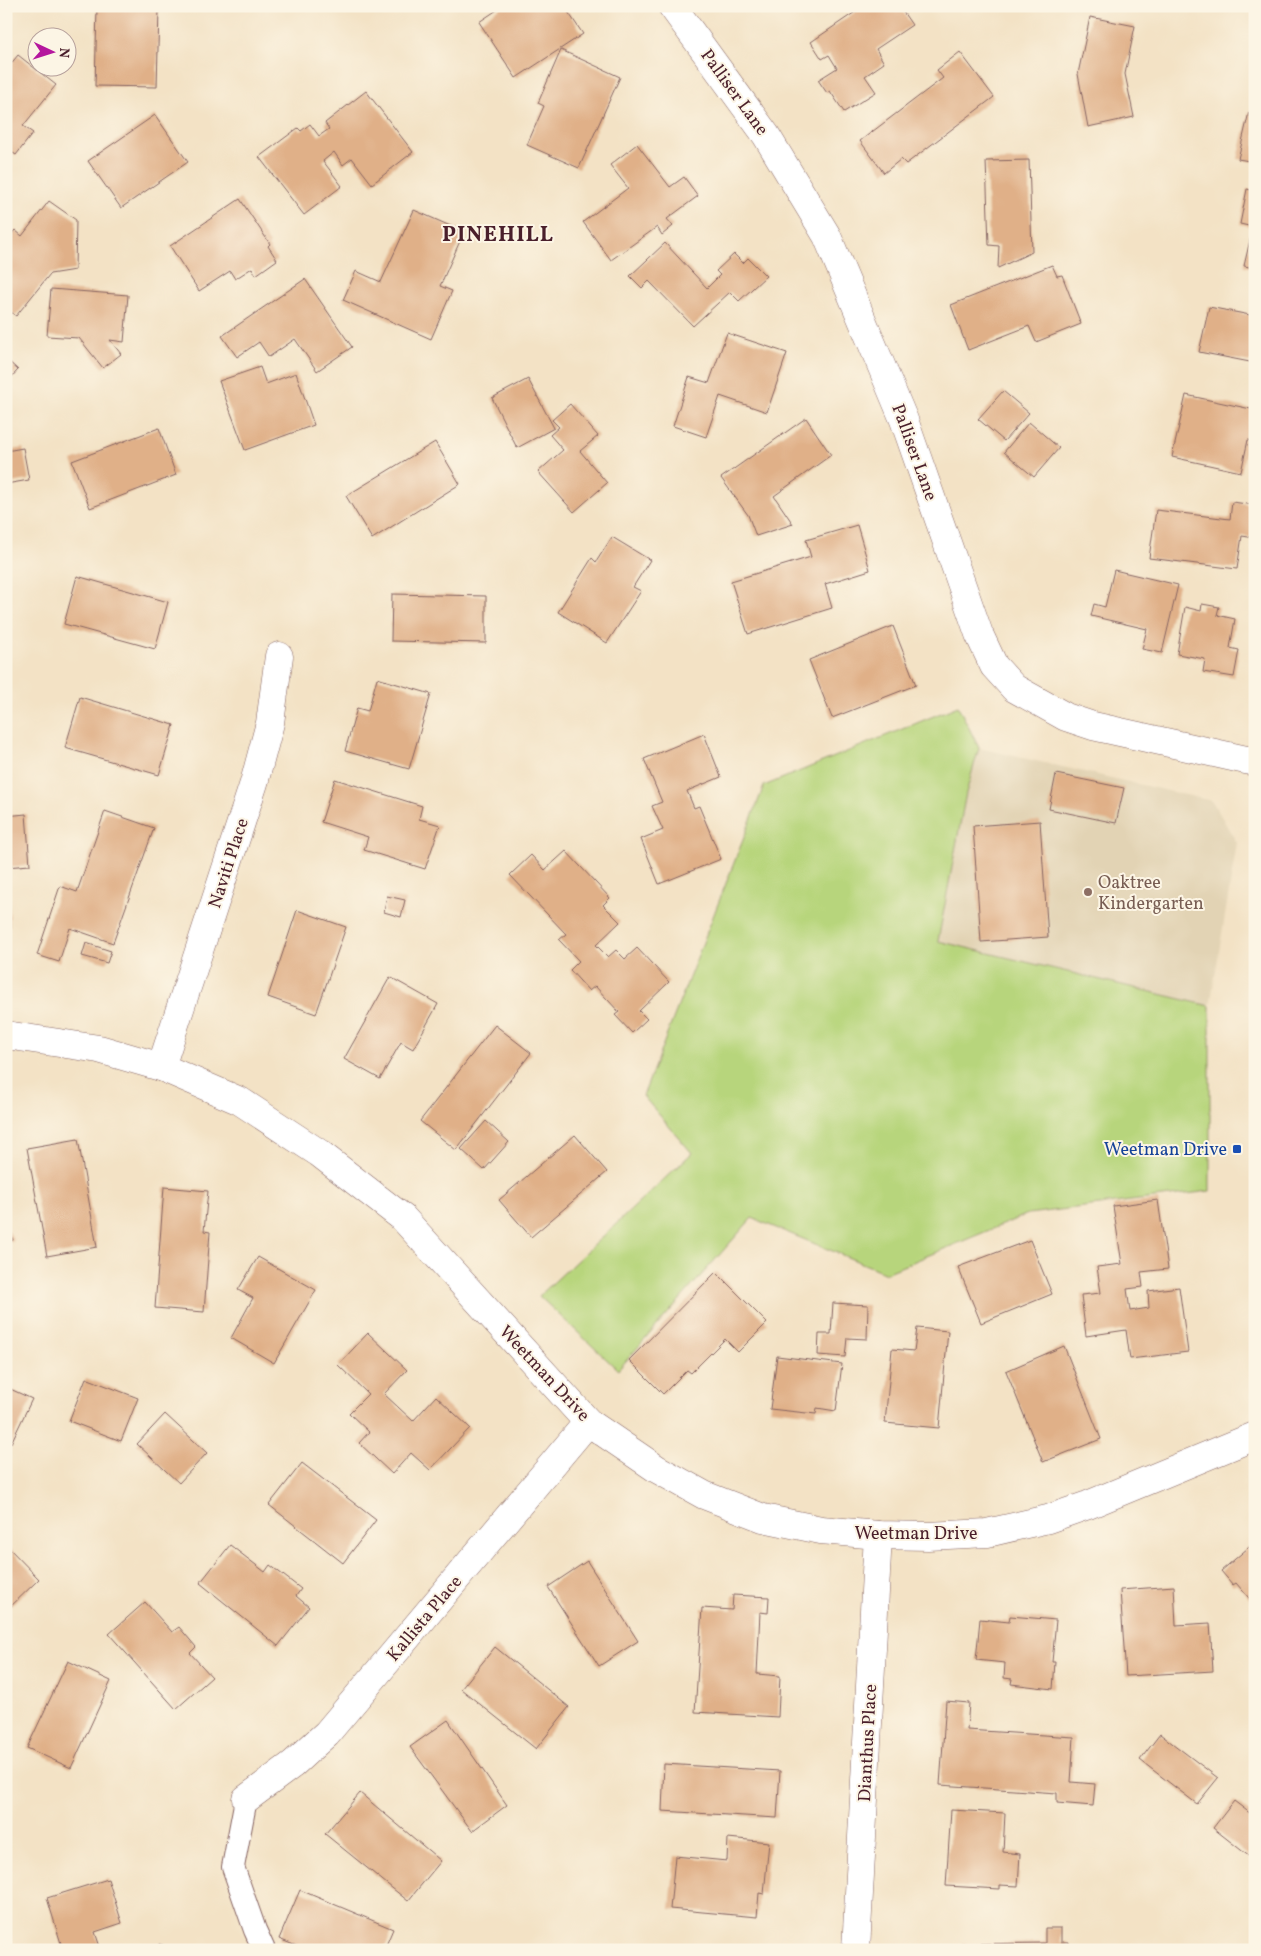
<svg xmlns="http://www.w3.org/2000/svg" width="1261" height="1956" viewBox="0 0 1261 1956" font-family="Vollkorn,serif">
  <rect width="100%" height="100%" fill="#fcf5e5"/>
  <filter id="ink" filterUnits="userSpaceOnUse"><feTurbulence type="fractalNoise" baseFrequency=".02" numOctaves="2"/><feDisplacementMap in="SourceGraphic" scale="10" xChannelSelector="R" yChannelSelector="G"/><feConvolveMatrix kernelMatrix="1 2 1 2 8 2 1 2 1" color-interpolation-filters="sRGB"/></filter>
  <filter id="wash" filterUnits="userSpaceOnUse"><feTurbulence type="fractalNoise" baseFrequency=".0096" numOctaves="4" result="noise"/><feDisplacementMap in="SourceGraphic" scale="20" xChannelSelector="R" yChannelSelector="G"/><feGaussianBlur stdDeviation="1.12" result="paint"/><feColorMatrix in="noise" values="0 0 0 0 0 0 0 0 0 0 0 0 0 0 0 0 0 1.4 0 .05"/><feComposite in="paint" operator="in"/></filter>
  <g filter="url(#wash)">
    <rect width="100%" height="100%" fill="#f3e2c5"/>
    <path fill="#e2d3b4" d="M 979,748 L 1212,801 L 1237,843 L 1210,1006 L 938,941 L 966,793 Z"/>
    <path fill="#b7d57c" stroke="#807a54" d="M 958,706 L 979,748 L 966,793 L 938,941 L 1210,1006 L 1210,1191 L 1028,1214 L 886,1273 L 752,1218 L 618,1370 L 539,1296 L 692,1153 L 643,1096 L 764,786 Z"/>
    <g id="blocks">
      <g fill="#e0b088">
        <path d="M 503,6 L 564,6 L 583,34 L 516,78 L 479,22 Z"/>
        <path d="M 864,6 L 899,6 L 912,25 L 876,49 L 884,63 L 865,76 L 876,92 L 844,112 L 830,91 L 827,93 L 818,80 L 837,68 L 829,55 L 822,59 L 811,42 Z"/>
        <path d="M 97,8 L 159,9 L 157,87 L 95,86 Z"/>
        <path d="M 1090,17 L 1135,26 L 1125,74 L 1134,117 L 1088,127 L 1078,74 Z"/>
        <path d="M 561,50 L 620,77 L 579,168 L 527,145 L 544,106 L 538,103 Z"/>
        <path d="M 960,52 L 994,97 L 906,164 L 901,159 L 884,173 L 860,141 L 943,78 L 937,70 Z"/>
        <path d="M 18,55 L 56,85 L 23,126 L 33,133 L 16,155 L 6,148 L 6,70 Z"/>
        <path d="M 366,91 L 413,152 L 372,184 L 352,158 L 343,165 L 334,152 L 323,161 L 342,186 L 304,215 L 259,157 L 298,128 L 301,131 L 310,124 L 319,136 L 329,129 L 325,123 Z"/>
        <path d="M 1249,112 L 1255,113 L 1255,162 L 1238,159 Z"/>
        <path d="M 155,115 L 188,162 L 121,208 L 88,161 Z"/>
        <path d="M 637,144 L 670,187 L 684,177 L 698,196 L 667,219 L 673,226 L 662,235 L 657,227 L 611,260 L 583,222 L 628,188 L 610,165 Z"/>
        <path d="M 1029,160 L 1032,252 L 998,268 L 999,246 L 989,245 L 986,161 Z"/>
        <path d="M 1247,189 L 1255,191 L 1255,268 L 1244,266 L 1253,227 L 1240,224 Z"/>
        <path d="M 240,199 L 270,244 L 268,246 L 277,260 L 256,275 L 252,268 L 235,279 L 230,271 L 199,291 L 170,246 Z"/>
        <path d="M 49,201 L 76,220 L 75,270 L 50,274 L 16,316 L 6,308 L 6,240 L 15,230 L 22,236 Z"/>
        <path d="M 414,210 L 464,232 L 440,286 L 452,291 L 431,339 L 343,300 L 356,271 L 381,282 Z"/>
        <path d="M 665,243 L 707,288 L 720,275 L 716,271 L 734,254 L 743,263 L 748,258 L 766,276 L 739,301 L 730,292 L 693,326 L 649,281 L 642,288 L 630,276 Z"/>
        <path d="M 1052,265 L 1057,276 L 1062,275 L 1081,324 L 1036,342 L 1029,326 L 968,350 L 951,305 Z"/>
        <path d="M 305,279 L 352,347 L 317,371 L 295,339 L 269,357 L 259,342 L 237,357 L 222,336 Z"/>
        <path d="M 51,289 L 128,295 L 124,342 L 110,340 L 121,354 L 103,368 L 79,338 L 47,336 Z"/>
        <path d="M 1209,307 L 1255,316 L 1255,363 L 1199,352 Z"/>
        <path d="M 727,333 L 787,353 L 767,412 L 720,396 L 706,437 L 673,426 L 689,377 L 709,383 Z"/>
        <path d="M 6,359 L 18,370 L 6,383 Z"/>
        <path d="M 260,367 L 266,384 L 296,373 L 314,425 L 245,450 L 219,381 Z"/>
        <path d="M 528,379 L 554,428 L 517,448 L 492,398 Z"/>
        <path d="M 1003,391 L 1029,413 L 1004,441 L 978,419 Z"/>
        <path d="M 1186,395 L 1251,409 L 1253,400 L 1255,401 L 1255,441 L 1248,440 L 1241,472 L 1172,457 Z"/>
        <path d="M 570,404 L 598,436 L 580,451 L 607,483 L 574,512 L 538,472 L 563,450 L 550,435 L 559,427 L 552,420 Z"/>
        <path d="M 806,418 L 831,455 L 774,496 L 793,524 L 756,536 L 748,515 L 721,478 Z"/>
        <path d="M 1029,422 L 1059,448 L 1034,477 L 1004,452 Z"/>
        <path d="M 159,428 L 176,475 L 90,508 L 72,461 Z"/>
        <path d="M 435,442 L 460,484 L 372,539 L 346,496 Z"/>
        <path d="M 23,448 L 29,480 L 6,484 L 6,451 Z"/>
        <path d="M 1232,502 L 1255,505 L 1255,538 L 1242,536 L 1237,569 L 1149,558 L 1156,510 L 1230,519 Z"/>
        <path d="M 857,525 L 870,570 L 825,584 L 832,608 L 748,634 L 731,581 L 811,557 L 806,540 Z"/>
        <path d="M 612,537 L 650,560 L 633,587 L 641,591 L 607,643 L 558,612 L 592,558 L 596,562 Z"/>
        <path d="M 1114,570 L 1178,585 L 1162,653 L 1142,649 L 1147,629 L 1091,616 L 1094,604 L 1105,607 Z"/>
        <path d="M 77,576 L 168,602 L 155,649 L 64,624 Z"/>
        <path d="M 392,594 L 486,596 L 486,643 L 391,641 Z"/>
        <path d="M 1202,604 L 1219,607 L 1217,615 L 1235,619 L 1230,648 L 1239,650 L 1234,677 L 1203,672 L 1205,659 L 1177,654 L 1185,607 L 1201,611 Z"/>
        <path d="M 893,626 L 916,685 L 832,718 L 809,660 Z"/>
        <path d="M 377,678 L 431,694 L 409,769 L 345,751 L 357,708 L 368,711 Z"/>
        <path d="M 80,697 L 174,725 L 159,775 L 65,748 Z"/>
        <path d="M 704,734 L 721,777 L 687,791 L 694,808 L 699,806 L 721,859 L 659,884 L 641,839 L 663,830 L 652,806 L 662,802 L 644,759 Z"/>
        <path d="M 1056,774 L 1124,788 L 1116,823 L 1049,809 Z"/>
        <path d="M 335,779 L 422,806 L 419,819 L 440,825 L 425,869 L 364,850 L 368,837 L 321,822 Z"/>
        <path d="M 105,811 L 154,828 L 113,943 L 70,928 L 59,962 L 37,955 L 60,886 L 77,892 Z"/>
        <path d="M 26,814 L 30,865 L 6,867 L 6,816 Z"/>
        <path d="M 1040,821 L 1048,937 L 981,942 L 973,826 Z"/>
        <path d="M 566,851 L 610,898 L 603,905 L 620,922 L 596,945 L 608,957 L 616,950 L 625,959 L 637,948 L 669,982 L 639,1011 L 647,1019 L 632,1033 L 615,1015 L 619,1012 L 595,986 L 589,991 L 570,970 L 579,961 L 559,940 L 566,934 L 510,875 L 531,855 L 545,870 Z"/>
        <path d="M 6,885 L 8,885 L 10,926 L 6,926 Z"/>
        <path d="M 387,896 L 405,900 L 401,917 L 384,912 Z"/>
        <path d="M 297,910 L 346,927 L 316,1014 L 268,997 Z"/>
        <path d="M 86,943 L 111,951 L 107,963 L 82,956 Z"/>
        <path d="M 390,977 L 438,1004 L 413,1049 L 401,1042 L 380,1079 L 344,1059 Z"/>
        <path d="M 495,1025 L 531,1053 L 456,1150 L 420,1121 Z"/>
        <path d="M 486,1121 L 509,1142 L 484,1170 L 461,1149 Z"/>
        <path d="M 575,1135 L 607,1172 L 531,1237 L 499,1200 Z"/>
        <path d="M 78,1139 L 97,1247 L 47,1256 L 27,1148 Z"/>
        <path d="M 164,1187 L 208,1191 L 204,1231 L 210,1232 L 204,1312 L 155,1308 Z"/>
        <path d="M 1158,1200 L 1168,1269 L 1141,1272 L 1143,1287 L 1127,1289 L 1130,1311 L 1149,1308 L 1148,1291 L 1179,1287 L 1188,1352 L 1130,1359 L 1126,1330 L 1086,1336 L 1081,1295 L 1101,1293 L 1097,1267 L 1122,1264 L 1113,1206 Z"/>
        <path d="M 6,1226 L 13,1240 L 6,1243 Z"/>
        <path d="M 1030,1240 L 1052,1294 L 981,1323 L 958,1267 Z"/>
        <path d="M 258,1257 L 316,1290 L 274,1363 L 231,1338 L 253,1298 L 238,1290 Z"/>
        <path d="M 716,1272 L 767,1323 L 738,1352 L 725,1339 L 691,1373 L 687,1370 L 663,1394 L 629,1360 Z"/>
        <path d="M 833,1303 L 868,1305 L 867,1339 L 847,1338 L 845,1357 L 818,1355 L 819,1334 L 831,1334 Z"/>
        <path d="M 917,1328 L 948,1331 L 939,1428 L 885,1423 L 892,1349 L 914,1351 Z"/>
        <path d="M 368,1333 L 407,1370 L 384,1394 L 413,1421 L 436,1396 L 470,1428 L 430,1470 L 411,1453 L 392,1474 L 359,1443 L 369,1432 L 349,1413 L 368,1394 L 338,1365 Z"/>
        <path d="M 1064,1346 L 1101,1439 L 1043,1462 L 1006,1371 Z"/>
        <path d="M 777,1356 L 842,1364 L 836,1411 L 817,1408 L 816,1414 L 770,1409 Z"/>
        <path d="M 86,1378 L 138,1398 L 121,1441 L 69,1421 Z"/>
        <path d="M 6,1387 L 32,1399 L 11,1443 L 6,1440 Z"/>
        <path d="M 165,1414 L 207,1453 L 179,1483 L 137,1444 Z"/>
        <path d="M 302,1463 L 376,1520 L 343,1563 L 269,1505 Z"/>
        <path d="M 1255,1542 L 1255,1605 L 1236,1583 L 1233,1585 L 1221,1571 Z"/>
        <path d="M 6,1545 L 39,1579 L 6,1611 Z"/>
        <path d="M 230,1545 L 265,1572 L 270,1565 L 301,1589 L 296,1596 L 309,1607 L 278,1646 L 200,1583 Z"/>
        <path d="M 587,1561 L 638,1641 L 599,1666 L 548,1587 Z"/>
        <path d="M 1174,1586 L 1176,1625 L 1210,1623 L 1213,1671 L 1126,1676 L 1120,1590 Z"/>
        <path d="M 733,1595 L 769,1597 L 768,1613 L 760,1612 L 757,1674 L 780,1676 L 778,1717 L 695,1712 L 702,1608 L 732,1610 Z"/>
        <path d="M 145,1602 L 172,1632 L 179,1627 L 196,1647 L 190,1653 L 212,1677 L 176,1709 L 109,1634 Z"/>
        <path d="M 1010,1616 L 1056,1620 L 1052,1662 L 1055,1662 L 1053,1689 L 1011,1684 L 1012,1679 L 1004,1678 L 1005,1663 L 976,1660 L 980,1619 L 1009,1622 Z"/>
        <path d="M 495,1647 L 569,1707 L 536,1749 L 461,1689 Z"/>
        <path d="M 68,1661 L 111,1681 L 71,1768 L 27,1748 Z"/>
        <path d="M 946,1701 L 969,1703 L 967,1730 L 1074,1737 L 1071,1782 L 1095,1784 L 1093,1806 L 1057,1803 L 1057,1793 L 940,1785 Z"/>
        <path d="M 448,1720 L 507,1805 L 472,1831 L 410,1747 Z"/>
        <path d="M 1160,1734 L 1218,1778 L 1197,1804 L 1140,1760 Z"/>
        <path d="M 664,1764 L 780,1771 L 777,1818 L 662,1811 Z"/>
        <path d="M 360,1793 L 441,1861 L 408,1901 L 325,1834 Z"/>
        <path d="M 1234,1801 L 1255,1817 L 1255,1861 L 1213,1828 Z"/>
        <path d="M 951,1810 L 1005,1813 L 1003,1852 L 1020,1854 L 1018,1886 L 1000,1885 L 1000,1889 L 946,1886 Z"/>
        <path d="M 728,1838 L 769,1842 L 764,1894 L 759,1893 L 757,1917 L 670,1909 L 675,1856 L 727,1861 Z"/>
        <path d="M 108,1879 L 122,1923 L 95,1932 L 100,1947 L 92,1950 L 63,1950 L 47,1898 Z"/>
        <path d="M 300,1890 L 393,1929 L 384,1950 L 306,1950 L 279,1939 Z"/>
        <path d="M 1045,1928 L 1061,1928 L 1061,1942 L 1068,1942 L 1068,1950 L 963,1950 L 962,1944 L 1045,1943 Z"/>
        <path d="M 159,1944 L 176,1949 L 176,1950 L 157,1950 Z"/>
      </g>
    </g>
  </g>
  <g filter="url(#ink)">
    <use href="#blocks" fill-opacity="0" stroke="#856361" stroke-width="1"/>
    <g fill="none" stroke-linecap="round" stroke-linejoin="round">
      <g stroke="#856361" stroke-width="24">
        <path id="service" d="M 246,1799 L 233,1867 L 255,1930 L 264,1950"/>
      </g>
      <g stroke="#856361" stroke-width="29">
        <g id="minor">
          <path d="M 672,6 L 766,135 L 827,236 L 904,420 L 979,634 L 994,666 L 1014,688 L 1066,717 L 1093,726 L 1255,762"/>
          <path d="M 6,1035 L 99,1049 L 161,1067 L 240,1101 L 319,1153 L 403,1218 L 588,1422 L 657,1469 L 704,1495 L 763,1518 L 821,1530 L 878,1535 L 928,1536 L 987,1533 L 1048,1519 L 1088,1505 L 1255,1436"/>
          <path d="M 161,1067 L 254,783 L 270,723 L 279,656"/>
          <path d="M 246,1799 L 293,1764 L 327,1733 L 588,1422"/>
          <path d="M 856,1950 L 878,1535"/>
        </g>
      </g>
      <use href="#service" stroke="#fff" stroke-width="22"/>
      <use href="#minor" stroke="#fff" stroke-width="28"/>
    </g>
  </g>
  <circle fill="#8d6e63" stroke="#fcf5e5" stroke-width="2" cx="1088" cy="892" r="5"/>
  <rect fill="#1a4fb4" stroke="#fcf5e5" stroke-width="2" x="1232" y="1144" width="10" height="10" rx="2.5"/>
  <g text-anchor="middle" stroke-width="4" stroke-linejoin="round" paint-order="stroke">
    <g font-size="18" fill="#4a1f2b" stroke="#fcf5e5">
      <text transform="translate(735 92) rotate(54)" y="6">Palliser Lane</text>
      <text transform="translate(915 452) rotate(70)" y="6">Palliser Lane</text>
      <text transform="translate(228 863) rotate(-72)" y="6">Naviti Place</text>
      <text transform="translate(545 1373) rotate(47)" y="6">Weetman Drive</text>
      <text x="916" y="1539">Weetman Drive</text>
      <text transform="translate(424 1618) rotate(-50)" y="6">Kallista Place</text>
      <text transform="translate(867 1743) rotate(-87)" y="6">Dianthus Place</text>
    </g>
    <g font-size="18" fill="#785e54" stroke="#fcf5e5" text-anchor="start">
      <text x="1098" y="888">Oaktree<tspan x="1098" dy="21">Kindergarten</tspan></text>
    </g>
    <g font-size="18" fill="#164399" stroke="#fcf5e5" text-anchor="end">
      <text x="1227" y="1155">Weetman Drive</text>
    </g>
    <g font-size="22" font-weight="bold" letter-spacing="1" fill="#4a1f2b" stroke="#fcf5e5">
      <text x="498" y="241">PINEHILL</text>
    </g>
  </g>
  <rect width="1261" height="1956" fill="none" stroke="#fcf5e5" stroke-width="25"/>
  <g transform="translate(52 52) rotate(94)"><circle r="24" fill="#fcf5e5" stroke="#b59f9b"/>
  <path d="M0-4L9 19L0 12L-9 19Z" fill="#b5179e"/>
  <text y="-8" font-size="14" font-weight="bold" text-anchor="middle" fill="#4a1f2b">N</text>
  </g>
</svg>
